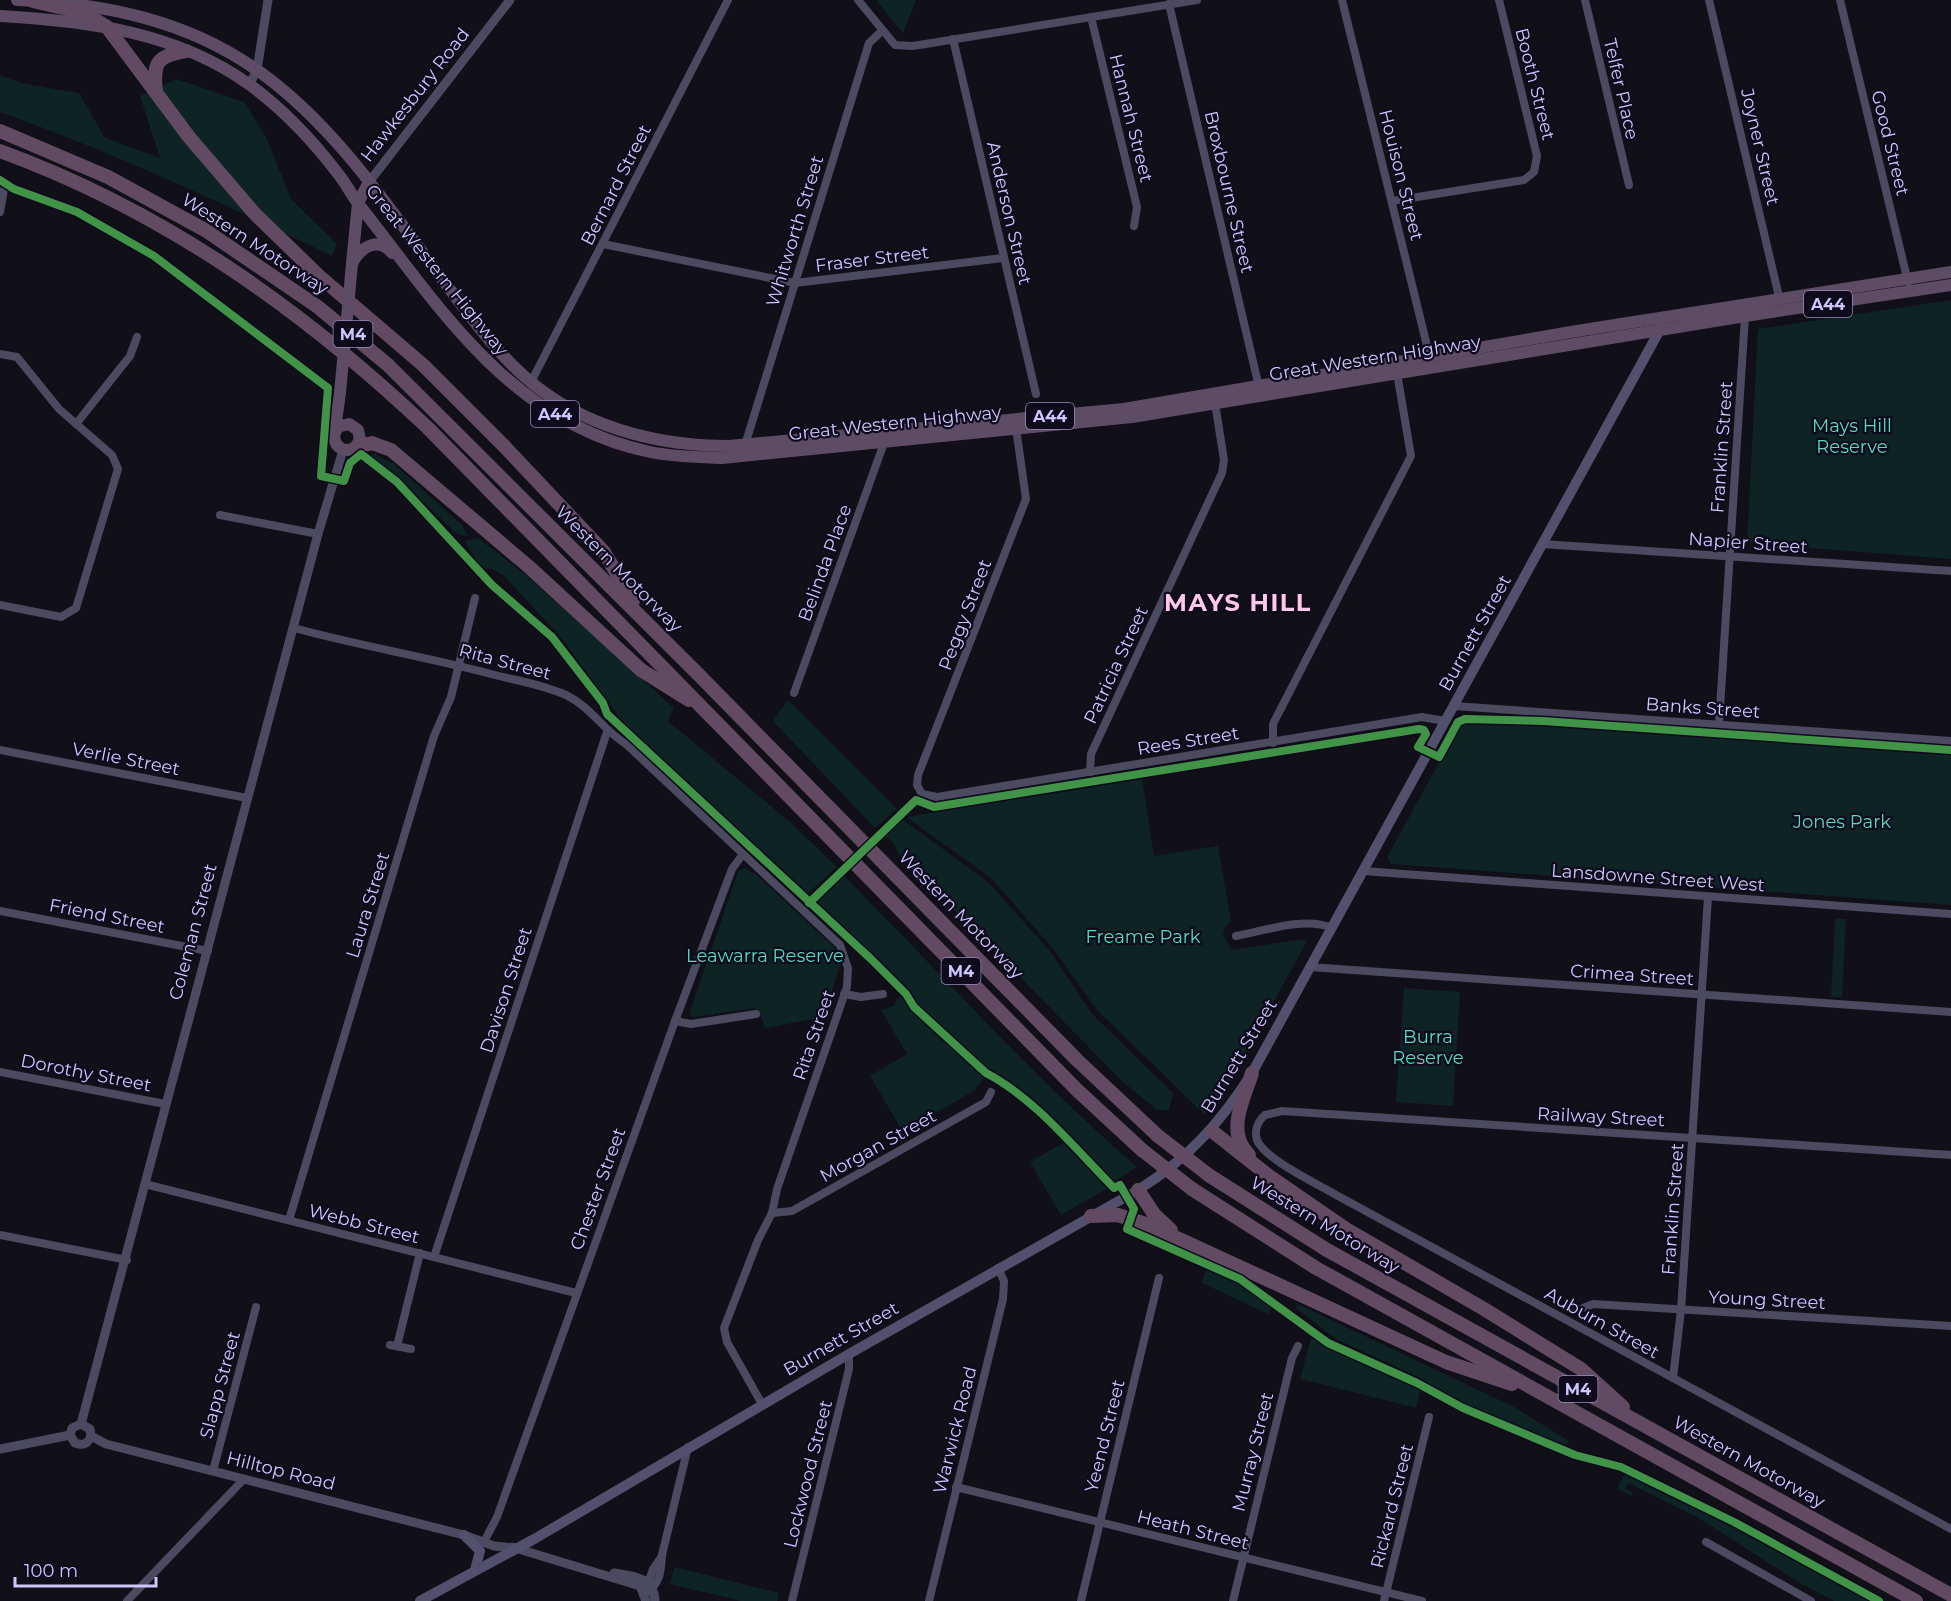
<svg xmlns="http://www.w3.org/2000/svg" width="1951" height="1601" viewBox="0 0 1951 1601" font-family="Montserrat,sans-serif">
  <rect width="100%" height="100%" fill="#110f18"/>
  <g fill="#0e2324">
    <path d="M 876,0 L 916,0 L 903,33 Z"/>
    <path d="M 0,75 L 21,83 L 79,93 L 105,138 L 160,158 L 140,96 L 176,79 L 244,102 L 266,137 L 291,199 L 337,244 L 332,256 C 223,203 114,153 0,112 Z"/>
    <path d="M 1951,300 L 1951,559 L 1747,543 L 1758,329 Z"/>
    <path d="M 375,454 L 394,464 L 462,525 L 468,536 L 458,535 L 395,475 L 368,455 Z"/>
    <path d="M 478,538 L 527,576 L 674,708 L 668,721 L 790,822 L 837,867 L 805,896 L 625,725 L 559,635 L 503,575 L 493,569 L 481,568 L 466,544 L 466,541 Z"/>
    <path d="M 788,700 L 897,809 L 875,828 L 773,721 Z"/>
    <path d="M 1463,719 L 1951,755 L 1951,905 L 1391,864 L 1387,857 Z"/>
    <path d="M 1142,778 L 1154,856 L 1218,846 L 1231,921 L 1225,927 L 1223,935 L 1232,950 L 1303,939 L 1307,941 L 1230,1082 L 1205,1115 L 1097,1010 L 1054,950 L 991,878 L 906,817 Z"/>
    <path d="M 902,819 L 988,882 L 1050,951 L 1092,1014 L 1173,1093 L 1169,1110 L 1157,1110 L 1122,1081 L 898,853 L 893,842 L 883,836 Z"/>
    <path d="M 744,868 L 757,875 L 835,948 L 841,962 L 824,1017 L 765,1028 L 759,1011 L 754,1008 L 693,1017 L 689,1014 L 738,872 Z"/>
    <path d="M 843,875 C 941,973 1033,1077 1137,1167 L 1114,1182 L 1012,1085 L 997,1078 L 983,1079 L 975,1090 L 903,1132 L 870,1076 L 907,1054 L 881,1010 L 894,1006 L 897,998 L 905,996 L 913,1002 L 907,990 L 813,904 Z"/>
    <path d="M 1835,919 L 1846,919 L 1842,997 L 1831,997 Z"/>
    <path d="M 1404,988 L 1460,992 L 1453,1106 L 1396,1102 Z"/>
    <path d="M 1063,1143 L 1109,1187 L 1061,1215 L 1030,1162 Z"/>
    <path d="M 1207,1267 L 1274,1305 L 1268,1314 L 1202,1283 Z"/>
    <path d="M 1298,1304 L 1514,1407 L 1569,1441 L 1566,1446 L 1464,1404 L 1422,1379 L 1336,1339 L 1296,1308 Z"/>
    <path d="M 1311,1338 L 1421,1387 L 1416,1408 L 1300,1379 Z"/>
    <path d="M 1626,1472 L 1746,1531 L 1873,1601 L 1834,1601 L 1795,1580 L 1697,1517 L 1628,1483 L 1625,1489 L 1633,1492 L 1631,1496 L 1617,1488 Z"/>
    <path d="M 674,1567 L 779,1593 L 777,1601 L 741,1601 L 670,1584 Z"/>
  </g>
  <g fill="none" stroke-linecap="round" stroke-linejoin="round">
    <g stroke="#4c4a61" stroke-width="8">
      <path d="M 858,0 L 895,45 L 913,46 L 1197,0"/>
      <path d="M 1342,0 L 1430,358"/>
      <path d="M 1585,0 L 1629,185"/>
      <path d="M 1709,0 L 1780,301"/>
      <path d="M 1840,0 L 1908,282"/>
      <path d="M 1169,4 L 1259,387"/>
      <path d="M 1091,17 L 1137,207 L 1134,226"/>
      <path d="M 953,39 L 1036,394"/>
      <path d="M 1392,201 L 1524,180 L 1534,172 L 1537,156 L 1499,0"/>
      <path d="M 0,212 L 4,189"/>
      <path d="M 603,244 L 795,283 L 1003,258"/>
      <path d="M 0,354 L 17,357 L 59,409 L 112,455 L 118,469 L 76,608 L 61,617 L 0,605"/>
      <path d="M 531,382 L 728,0"/>
      <path d="M 76,424 L 130,356 L 137,337"/>
      <path d="M 1016,428 L 1026,499 L 918,775 L 917,785 L 922,794 L 937,797 L 1422,717 L 1445,721"/>
      <path d="M 745,445 L 869,43 L 882,31"/>
      <path d="M 220,515 L 318,534"/>
      <path d="M 1542,544 L 1951,571"/>
      <path d="M 294,628 C 360,646 428,657 495,675 C 519,681 544,685 566,695 C 591,707 603,730 626,744 L 840,945 L 848,968 L 847,987 L 777,1189 L 772,1213 L 758,1240 L 724,1328 L 727,1342 L 762,1404"/>
      <path d="M 794,693 L 884,443"/>
      <path d="M 1454,706 L 1951,741"/>
      <path d="M 1719,724 L 1745,316"/>
      <path d="M 1273,743 L 1273,724 L 1411,456 L 1397,373"/>
      <path d="M 0,750 L 247,798"/>
      <path d="M 1090,772 L 1091,754 L 1222,473 L 1224,460 L 1215,403"/>
      <path d="M 1363,871 L 1951,914"/>
      <path d="M 0,911 L 208,951"/>
      <path d="M 1236,936 C 1265,931 1304,916 1332,928"/>
      <path d="M 1310,967 L 1951,1012"/>
      <path d="M 844,994 L 861,997 L 883,994"/>
      <path d="M 675,1021 L 691,1024 L 756,1014"/>
      <path d="M 0,1072 L 165,1104"/>
      <path d="M 1951,1155 L 1282,1111 L 1265,1115 C 1258,1121 1254,1130 1257,1140 C 1264,1159 1320,1185 1338,1196 L 1951,1529"/>
      <path d="M 145,1184 L 576,1293"/>
      <path d="M 772,1213 L 792,1211 L 986,1102 L 991,1092"/>
      <path d="M 289,1220 L 434,736 L 451,697 L 475,598"/>
      <path d="M 0,1235 L 127,1260"/>
      <path d="M 434,1257 L 607,732"/>
      <path d="M 1583,1308 L 1593,1304 L 1951,1326"/>
      <path d="M 390,1345 L 411,1349"/>
      <path d="M 397,1346 L 420,1253"/>
      <path d="M 1673,1378 L 1681,1310 L 1708,897"/>
      <path d="M 213,1471 L 256,1307"/>
      <path d="M 956,1487 L 1422,1601"/>
      <path d="M 486,1538 L 497,1517 L 675,1021 L 732,869 L 743,854"/>
      <path d="M 1706,1542 L 1811,1601"/>
      <path d="M 646,1589 L 653,1569 L 662,1556"/>
      <path d="M 645,1594 C 660,1584 661,1573 662,1555 L 688,1447"/>
      <path d="M 127,1601 L 244,1479"/>
      <path d="M 792,1601 L 849,1369 L 849,1354"/>
      <path d="M 929,1601 L 1003,1299 L 1004,1281 L 998,1268"/>
      <path d="M 1081,1601 L 1159,1278"/>
      <path d="M 1233,1601 L 1292,1358 L 1298,1346"/>
      <path d="M 1384,1601 L 1429,1417"/>
    </g>
    <g stroke="#4c4a61" stroke-width="9">
      <path d="M 249,85 L 257,70 L 268,0"/>
      <path d="M 369,182 L 510,0"/>
      <path d="M 81,1424 L 318,534 L 343,450"/>
      <path d="M 70,1435 L 72,1428 L 81,1424 L 90,1429 L 91,1436"/>
      <path d="M 70,1435 L 75,1443 C 83,1446 88,1444 91,1436"/>
      <path d="M 91,1436 L 106,1444 L 464,1535 L 494,1546 L 515,1548"/>
      <path d="M 0,1449 L 70,1435"/>
      <path d="M 512,1547 L 640,1586 L 646,1601"/>
      <path d="M 614,1573 C 633,1576 654,1577 655,1601"/>
    </g>
    <g stroke="#52506c" stroke-width="10">
      <path d="M 464,1535 L 480,1551 L 475,1570"/>
      <path d="M 420,1601 L 536,1538 L 849,1354 L 1138,1190 C 1188,1159 1221,1122 1252,1073 L 1662,326"/>
    </g>
    <g stroke="#5e4b66" stroke-width="12">
      <path d="M 17,0 C 103,3 186,20 257,70 C 334,124 390,209 445,283 C 474,321 502,361 541,390 C 595,430 663,446 729,446 L 1124,409 L 1577,331 L 1951,272"/>
      <path d="M 0,16 C 88,21 177,32 250,85 C 284,110 314,142 339,175 C 347,185 352,196 360,206 C 441,309 511,423 650,452 C 674,457 698,457 722,458 L 1132,417 L 1745,316 L 1951,285"/>
      <path d="M 352,263 L 358,203 L 369,182"/>
      <path d="M 352,264 C 360,247 378,236 392,253"/>
      <path d="M 334,436 L 337,427 L 349,424 L 358,430 L 360,439 L 356,447 C 345,454 335,448 334,436 L 340,393"/>
    </g>
    <g stroke="#624a62" stroke-width="14">
      <path d="M 33,1 L 84,13 L 107,27 L 189,137 L 255,214 L 319,276 L 423,365 L 505,447 L 604,552 L 633,601"/>
      <path d="M 156,92 C 153,63 156,56 186,51"/>
      <path d="M 0,131 L 108,177 L 205,230 L 318,307 L 388,365 L 698,674 L 1077,1060 L 1158,1136"/>
      <path d="M 0,151 C 164,211 302,309 428,428 L 1077,1090 L 1142,1150"/>
      <path d="M 356,447 L 372,443 L 391,450 L 528,566 L 641,670 L 689,700"/>
      <path d="M 1212,1131 L 1269,1176 L 1346,1229 L 1484,1309 L 1581,1369 L 1623,1407"/>
      <path d="M 1249,1155 C 1225,1132 1244,1099 1252,1073"/>
      <path d="M 1210,1176 L 1327,1250 L 1951,1595"/>
      <path d="M 1192,1189 L 1316,1268 L 1916,1601"/>
      <path d="M 1138,1190 L 1154,1214 L 1171,1230"/>
      <path d="M 1091,1216 L 1118,1215 L 1149,1225 L 1446,1362 L 1512,1384"/>
    </g>
    <path stroke="#5e4b66" stroke-width="12" d="M 340,393 L 352,264"/>
    <g stroke="#624a62" stroke-width="14">
      <path d="M 1158,1136 L 1210,1176"/>
      <path d="M 1142,1150 L 1192,1189"/>
    </g>
    <g stroke="#0f0b1c" stroke-width="11">
      <g id="cycleway">
        <path d="M 0,180 L 14,189 L 77,212 L 154,256 L 328,388 L 321,476 L 344,481 L 350,463 L 361,454 L 397,482 L 492,585 L 552,637 L 603,703 L 607,714 L 871,959 L 906,994 L 914,1007 L 986,1073 C 1036,1099 1075,1149 1114,1188 L 1120,1185 L 1134,1209 L 1127,1229 L 1240,1279 L 1328,1343 L 1417,1383 L 1463,1408 L 1575,1455 L 1621,1467 L 1734,1522 L 1879,1601"/>
        <path d="M 809,903 L 916,800 L 934,807 L 1419,729 L 1424,730 L 1426,734 L 1418,747 L 1439,757 L 1458,722 L 1465,719 L 1543,721 L 1951,750"/>
      </g>
    </g>
    <use href="#cycleway" stroke="#419447" stroke-width="8"/>
  </g>
  <g text-anchor="middle" stroke-width="4.5" stroke-linejoin="round" paint-order="stroke">
    <g fill="#0f0b1c" stroke="#958ebb" stroke-width="1.5">
      <rect x="1804" y="291" width="48" height="26" rx="4.5"/>
      <rect x="333.5" y="321" width="39" height="26" rx="4.5"/>
      <rect x="531" y="401" width="48" height="26" rx="4.5"/>
      <rect x="1026" y="403" width="48" height="26" rx="4.5"/>
      <rect x="941.5" y="958" width="39" height="26" rx="4.5"/>
      <rect x="1558.5" y="1376" width="39" height="26" rx="4.5"/>
    </g>
    <g font-size="16" font-weight="bold" fill="#cfc6ff">
      <text x="1828" y="310">A44</text>
      <text x="353" y="340">M4</text>
      <text x="555" y="420">A44</text>
      <text x="1050" y="422">A44</text>
      <text x="961" y="977">M4</text>
      <text x="1578" y="1395">M4</text>
    </g>
    <g font-size="18" fill="#cfc6ff" stroke="#0f0b1c">
      <text transform="translate(1535 84) rotate(76)" y="6">Booth Street</text>
      <text transform="translate(1621 89) rotate(77)" y="6">Telfer Place</text>
      <text transform="translate(415 95) rotate(-52)" y="6">Hawkesbury Road</text>
      <text transform="translate(1131 118) rotate(76)" y="6">Hannah Street</text>
      <text transform="translate(1890 143) rotate(76)" y="6">Good Street</text>
      <text transform="translate(1760 147) rotate(77)" y="6">Joyner Street</text>
      <text transform="translate(1401 175) rotate(76)" y="6">Houison Street</text>
      <text transform="translate(616 185) rotate(-63)" y="6">Bernard Street</text>
      <text transform="translate(1229 192) rotate(77)" y="6">Broxbourne Street</text>
      <text transform="translate(1009 213) rotate(77)" y="6">Anderson Street</text>
      <text transform="translate(795 231) rotate(-73)" y="6">Whitworth Street</text>
      <text transform="translate(255 244) rotate(33)" y="6">Western Motorway</text>
      <text transform="translate(872 259) rotate(-7)" y="6">Fraser Street</text>
      <text transform="translate(437 270) rotate(51)" y="6">Great Western Highway</text>
      <text transform="translate(1375 358) rotate(-9)" y="6">Great Western Highway</text>
      <text transform="translate(895 423) rotate(-6)" y="6">Great Western Highway</text>
      <text transform="translate(1722 447) rotate(-86)" y="6">Franklin Street</text>
      <text transform="translate(1748 543) rotate(4)" y="6">Napier Street</text>
      <text transform="translate(825 563) rotate(-70)" y="6">Belinda Place</text>
      <text transform="translate(619 569) rotate(45)" y="6">Western Motorway</text>
      <text transform="translate(965 615) rotate(-69)" y="6">Peggy Street</text>
      <text transform="translate(1475 633) rotate(-61)" y="6">Burnett Street</text>
      <text transform="translate(505 662) rotate(15)" y="6">Rita Street</text>
      <text transform="translate(1116 665) rotate(-65)" y="6">Patricia Street</text>
      <text transform="translate(1703 708) rotate(4)" y="6">Banks Street</text>
      <text transform="translate(1188 741) rotate(-9)" y="6">Rees Street</text>
      <text transform="translate(126 759) rotate(11)" y="6">Verlie Street</text>
      <text transform="translate(1658 878) rotate(4)" y="6">Lansdowne Street West</text>
      <text transform="translate(368 905) rotate(-73)" y="6">Laura Street</text>
      <text transform="translate(961 915) rotate(46)" y="6">Western Motorway</text>
      <text transform="translate(107 916) rotate(11)" y="6">Friend Street</text>
      <text transform="translate(193 932) rotate(-75)" y="6">Coleman Street</text>
      <text transform="translate(1632 975) rotate(4)" y="6">Crimea Street</text>
      <text transform="translate(506 990) rotate(-72)" y="6">Davison Street</text>
      <text transform="translate(814 1035) rotate(-71)" y="6">Rita Street</text>
      <text transform="translate(1239 1056) rotate(-59)" y="6">Burnett Street</text>
      <text transform="translate(86 1073) rotate(11)" y="6">Dorothy Street</text>
      <text transform="translate(1601 1117) rotate(3)" y="6">Railway Street</text>
      <text transform="translate(878 1146) rotate(-29)" y="6">Morgan Street</text>
      <text transform="translate(598 1189) rotate(-70)" y="6">Chester Street</text>
      <text transform="translate(1673 1209) rotate(-86)" y="6">Franklin Street</text>
      <text transform="translate(364 1224) rotate(14)" y="6">Webb Street</text>
      <text transform="translate(1325 1225) rotate(31)" y="6">Western Motorway</text>
      <text transform="translate(1767 1300) rotate(3)" y="6">Young Street</text>
      <text transform="translate(1602 1323) rotate(29)" y="6">Auburn Street</text>
      <text transform="translate(841 1339) rotate(-30)" y="6">Burnett Street</text>
      <text transform="translate(220 1385) rotate(-75)" y="6">Slapp Street</text>
      <text transform="translate(955 1430) rotate(-76)" y="6">Warwick Road</text>
      <text transform="translate(1105 1436) rotate(-76)" y="6">Yeend Street</text>
      <text transform="translate(1253 1452) rotate(-76)" y="6">Murray Street</text>
      <text transform="translate(1749 1462) rotate(29)" y="6">Western Motorway</text>
      <text transform="translate(281 1471) rotate(14)" y="6">Hilltop Road</text>
      <text transform="translate(808 1474) rotate(-76)" y="6">Lockwood Street</text>
      <text transform="translate(1392 1506) rotate(-76)" y="6">Rickard Street</text>
      <text transform="translate(1193 1530) rotate(14)" y="6">Heath Street</text>
    </g>
    <g font-size="18" fill="#54ddbf" stroke="#0f0b1c">
      <text x="1852" y="432">Mays Hill<tspan x="1852" dy="21">Reserve</tspan></text>
      <text x="1842" y="828">Jones Park</text>
      <text x="1143" y="943">Freame Park</text>
      <text x="765" y="962">Leawarra Reserve</text>
      <text x="1428" y="1043">Burra<tspan x="1428" dy="21">Reserve</tspan></text>
    </g>
    <g font-size="24" font-weight="bold" letter-spacing="1.5" fill="#ffc8e9" stroke="#0f0b1c">
      <text x="1238" y="611">MAYS HILL</text>
    </g>
  </g>
  <path d="M15 1577v9h141v-9" fill="none" stroke="#cfc6ff" stroke-width="3"/>
  <text x="24" y="1577" font-size="18" fill="#cfc6ff" stroke="#0f0b1c" stroke-width="4.5" paint-order="stroke">100 m</text>
</svg>
